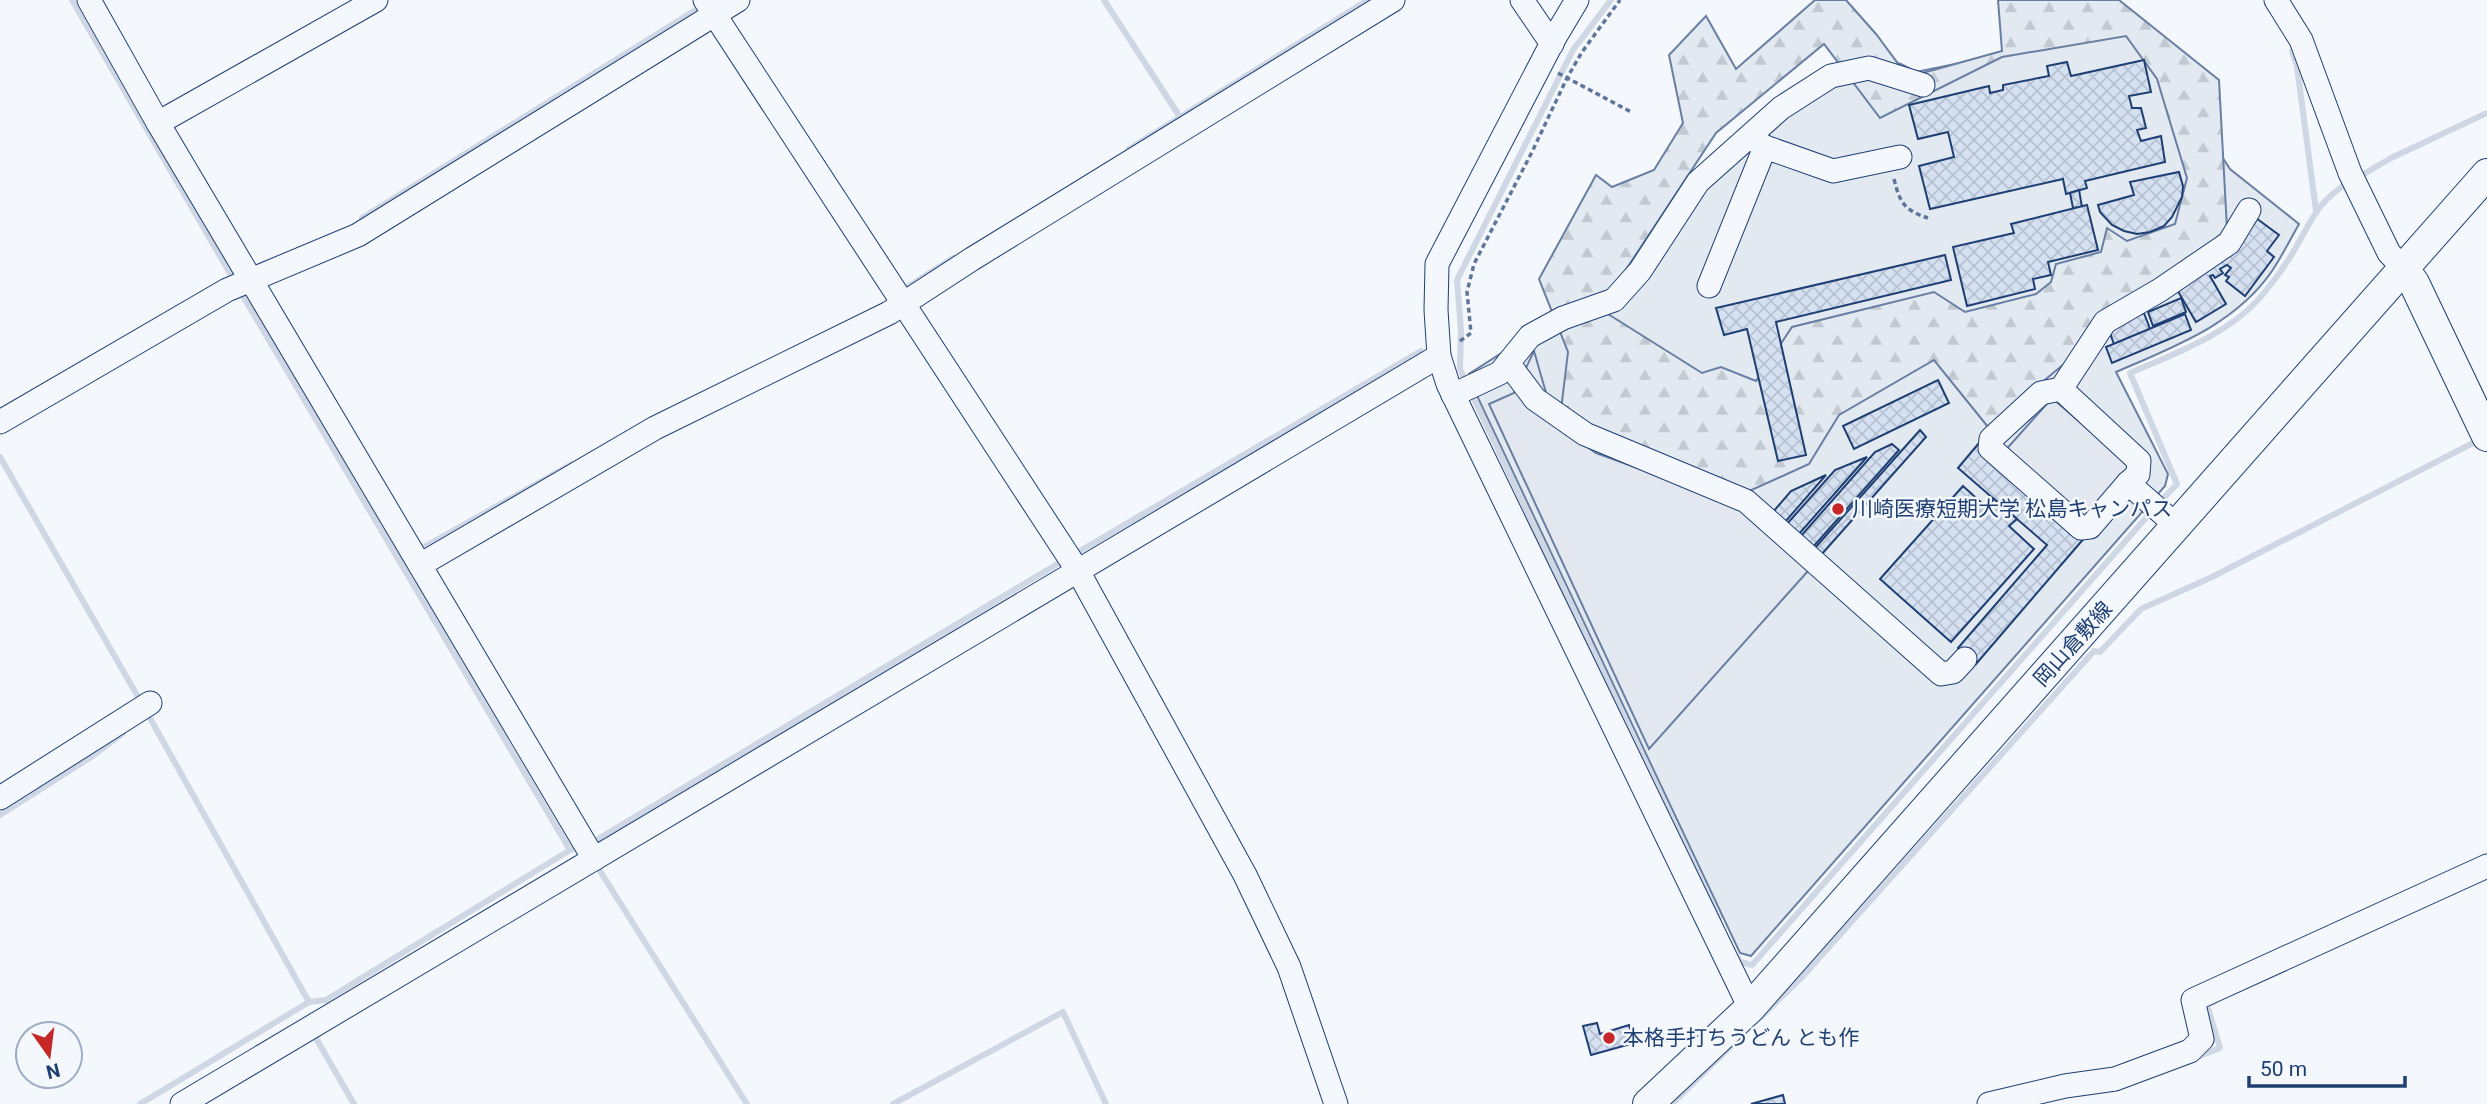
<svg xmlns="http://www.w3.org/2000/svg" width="2487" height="1104" viewBox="0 0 2487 1104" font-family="Roboto,'Noto Sans JP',sans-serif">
  <defs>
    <pattern id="forest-firs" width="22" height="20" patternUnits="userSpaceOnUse" patternTransform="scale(1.75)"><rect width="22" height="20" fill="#e3e9f0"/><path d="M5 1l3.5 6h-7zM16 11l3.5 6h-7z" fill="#c2c9d1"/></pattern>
    <pattern id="building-cross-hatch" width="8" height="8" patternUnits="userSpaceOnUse" patternTransform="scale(1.75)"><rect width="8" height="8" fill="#d5e0f0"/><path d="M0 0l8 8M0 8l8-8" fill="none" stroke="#b6c1d1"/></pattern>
  </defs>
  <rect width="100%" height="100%" fill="#f4f7fb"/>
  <path fill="#e3e9f0" stroke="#687fa3" stroke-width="2" d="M 2138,27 L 2230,169 L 2299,224 C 2290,240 2282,256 2272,271 C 2235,325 2173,347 2116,372 L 2168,474 L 2165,486 L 1751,956 L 1740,953 L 1479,400 L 1469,374 L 1626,273 L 1739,137 L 1886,60 L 1901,64 L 1916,72 Z"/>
  <path fill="url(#forest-firs)" stroke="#687fa3" stroke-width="2" fill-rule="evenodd" d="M 1815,0 L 1846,0 L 1876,34 L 1908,77 L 2002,51 L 1998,0 L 2119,0 L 2219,80 L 2227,229 L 1988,427 L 1934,360 L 1839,415 L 1809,464 L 1745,493 L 1560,418 L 1568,352 L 1539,279 L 1596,175 L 1612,187 L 1654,170 L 1683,123 L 1669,55 L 1706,16 L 1736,69 ZM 2126,36 L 2157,79 L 2187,178 L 2175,224 L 2127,241 L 2107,228 L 2101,252 L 2056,264 L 2051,282 L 2036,294 L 1965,312 L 1934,292 L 1792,327 L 1756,381 L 1721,367 L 1702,373 L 1600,309 L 1716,133 L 1824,44 L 1880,118 L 2002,57 Z"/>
  <g fill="#e3e8f0" stroke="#687fa3" stroke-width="2">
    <path d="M 1534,351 L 1555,424 L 1596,453 L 1732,502 L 1808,571 L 1649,749 L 1489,404 L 1514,393 Z"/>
    <path d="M 2052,398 L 2134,469 L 2083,525 L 2003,453 Z"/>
  </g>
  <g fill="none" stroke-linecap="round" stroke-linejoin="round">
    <g stroke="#cfd7e4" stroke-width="6">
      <path d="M 72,0 L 235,282"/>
      <path d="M 1104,0 L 1180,117"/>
      <path d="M 1611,0 L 1573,50 L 1457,280 L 1461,331 L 1460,369 L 1719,919"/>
      <path d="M 2292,51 L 2297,66 L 2316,211"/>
      <path d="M 1129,149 L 1368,0"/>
      <path d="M 2357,178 L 2391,158 L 2487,113"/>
      <path d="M 362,218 L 702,6"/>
      <path d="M 240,291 L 570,850"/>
      <path d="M 900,292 L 953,258"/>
      <path d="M 0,457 L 141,702"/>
      <path d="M 2159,503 L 2177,484 L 2130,373 C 2176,353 2232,333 2264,293 C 2274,281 2284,267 2292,254 C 2311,223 2315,203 2348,183"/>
      <path d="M 1073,555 L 1421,351"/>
      <path d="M 399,561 L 572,464"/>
      <path d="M 0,815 L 91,757 L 123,733"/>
      <path d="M 600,871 L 747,1104"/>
      <path d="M 1737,957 L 1740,962 L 1752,965 L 2152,511"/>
      <path d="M 309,1002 L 326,1000 L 570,850 L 598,839 L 1064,560"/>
      <path d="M 1761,1017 L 1803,976 L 2094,651 L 2100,652 L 2141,609 L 2212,577 L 2473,443"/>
      <path d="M 313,1033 L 354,1104"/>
      <path d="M 2197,1057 L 2220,1048 L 2207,1005 L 2214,1002"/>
      <path d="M 140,1104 L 309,1002 L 146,711"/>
      <path d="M 893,1104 L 1063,1012 L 1106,1104"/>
      <path d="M 1672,1104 L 1743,1034"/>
    </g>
  </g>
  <g fill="url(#building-cross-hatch)" stroke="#1d3f73" stroke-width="2">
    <path d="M 2144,60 L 2151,92 L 2129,96 L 2132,108 L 2141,108 L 2146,128 L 2137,130 L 2141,141 L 2161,136 L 2165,162 L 2085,181 L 2087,188 L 2066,194 L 2063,179 L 1930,209 L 1919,166 L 1954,157 L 1948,132 L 1918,139 L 1909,105 L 1989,86 L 1990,93 L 2003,90 L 2003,85 L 2049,76 L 2047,66 L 2067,62 L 2071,76 Z"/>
    <path d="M 2179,172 L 2183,186 L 2182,197 L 2172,217 L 2164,226 L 2150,232 L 2137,234 L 2124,231 L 2112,225 L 2100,212 L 2098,205 L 2134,195 L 2130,182 Z"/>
    <path d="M 2079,190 L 2082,207 L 2073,208 L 2070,193 Z"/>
    <path d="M 2087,205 L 2098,250 L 2048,262 L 2051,275 L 2033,279 L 2035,289 L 1967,306 L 1953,247 L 2014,233 L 2011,224 Z"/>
    <path d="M 2256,218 L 2279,235 L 2267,251 L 2274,257 L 2245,296 L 2226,281 L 2229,277 L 2225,275 L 2231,268 L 2227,265 L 2220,269 L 2223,273 L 2215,278 L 2213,275 L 2210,276 L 2226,304 L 2196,322 L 2176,288 Z"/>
    <path d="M 1945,255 L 1951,280 L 1776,322 L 1806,455 L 1778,461 L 1747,329 L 1724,335 L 1716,308 Z"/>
    <path d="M 2181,298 L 2186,312 L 2153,326 L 2148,312 Z"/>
    <path d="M 2144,313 L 2150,329 L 2114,344 L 2108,328 Z"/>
    <path d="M 2185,314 L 2191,330 L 2112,363 L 2106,347 Z"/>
    <path d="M 1938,380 L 1949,403 L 1854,449 L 1843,426 Z"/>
    <path d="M 1920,430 L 1926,437 L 1821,555 L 1814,549 Z"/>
    <path d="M 1979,443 L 2086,536 L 1976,664 L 1958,648 L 2047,545 L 1958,468 Z"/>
    <path d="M 1892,444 L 1899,450 L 1813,547 L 1800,537 L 1875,452 Z"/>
    <path d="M 1867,457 L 1798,535 L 1786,525 L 1835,470 Z"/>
    <path d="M 1826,475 L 1785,522 L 1773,512 L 1791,491 Z"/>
    <path d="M 1963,486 L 1986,507 L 1994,499 L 2017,519 L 2009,526 L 2034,549 L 1951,642 L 1880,579 Z"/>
    <path d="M 1597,1023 L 1600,1034 L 1629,1025 L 1634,1043 L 1591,1055 L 1583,1026 Z"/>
    <path d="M 1783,1095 L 1785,1104 L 1751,1104 Z"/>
  </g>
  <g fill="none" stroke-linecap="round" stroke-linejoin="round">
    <g stroke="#1d3f73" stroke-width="25">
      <g id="minor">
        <path d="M 89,0 L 158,123 L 594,859"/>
        <path d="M 705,0 L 1078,571 L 1245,875 L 1289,967 L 1336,1104"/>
        <path d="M 1522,0 L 1552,44"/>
        <path d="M 1577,0 L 1555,37 L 1437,264 L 1436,310 L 1439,356 L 1448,384 L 1750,1008"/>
        <path d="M 2276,0 L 2301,40 L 2350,173 L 2389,253 L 2404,269"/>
        <path d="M 158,123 L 376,0"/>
        <path d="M 1750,137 L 1765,147 L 1833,171 L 1900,157"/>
        <path d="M 1709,286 L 1765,147"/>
        <path d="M 1508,363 L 1535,399 L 1585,434 L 1746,501 L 1941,674 L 1953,672 L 1965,659"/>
        <path d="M 2061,389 L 2041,393 L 1991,439 L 1990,448 L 2081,528 L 2090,527 L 2128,483"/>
        <path d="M 1453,395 L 1500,373 L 1530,336 L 1563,318 L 1614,300 L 1640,271 L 1698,182 L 1781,108 L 1831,76 L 1869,68 L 1923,85"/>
        <path d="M 0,422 L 227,290 L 358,235 L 738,0"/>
        <path d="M 2177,526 L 2128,483 L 2138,474 L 2139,461 L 2061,389 L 2105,322 L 2160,290 L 2229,243 L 2249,210"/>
        <path d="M 420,565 L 655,428 L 889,313 L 972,259 L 1393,0"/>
        <path d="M 0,798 L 150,703"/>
        <path d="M 182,1104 L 1439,356"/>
        <path d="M 1989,1104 L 2065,1086 L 2115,1079 L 2190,1051 L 2202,1039 L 2193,1000 L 2487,866"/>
      </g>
    </g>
    <g stroke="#1d3f73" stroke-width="32">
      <g id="major">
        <path d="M 2404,269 L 2414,283 L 2487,436"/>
        <path d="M 1648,1104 L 1750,1008 L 2487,174"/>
      </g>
    </g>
    <g stroke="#5e769c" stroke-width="3.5" stroke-dasharray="5 3.5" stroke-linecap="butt">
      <path d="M 1558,73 L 1633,113"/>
      <path d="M 1894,179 C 1900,203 1904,210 1928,218"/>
      <path d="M 1460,341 L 1471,333 L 1467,292 L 1474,264 L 1532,152 L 1567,78 L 1582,52 L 1620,0"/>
    </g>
    <use href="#minor" stroke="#f4f7fb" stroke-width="23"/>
    <use href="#major" stroke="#f4f7fb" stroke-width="30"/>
  </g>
  <g fill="#c62828" stroke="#f4f7fb" stroke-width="2.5">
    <circle cx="1838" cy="509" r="7"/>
    <circle cx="1609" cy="1038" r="7"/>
  </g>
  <g text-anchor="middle" stroke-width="5" stroke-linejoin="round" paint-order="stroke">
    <g font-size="21" fill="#1d3f73" stroke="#f4f7fb" text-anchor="start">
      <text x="1852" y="516">川崎医療短期大学 松島キャンパス</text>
      <text x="1623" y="1045">本格手打ちうどん とも作</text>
    </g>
    <g font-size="21" fill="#1d3f73" stroke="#f4f7fb">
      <text transform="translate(2073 644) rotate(-48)" y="7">岡山倉敷線</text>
    </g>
  </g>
  <g transform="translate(49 1055) rotate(166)"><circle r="33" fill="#f4f7fb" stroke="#9eadc5" stroke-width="2"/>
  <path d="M0-5L12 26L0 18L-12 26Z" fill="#c62828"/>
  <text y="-10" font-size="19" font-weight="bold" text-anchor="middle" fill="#1d3f73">N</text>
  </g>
  <path d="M2249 1076v10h156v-10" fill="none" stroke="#1d3f73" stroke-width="3.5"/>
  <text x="2260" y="1076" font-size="21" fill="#1d3f73" stroke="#f4f7fb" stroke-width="5" paint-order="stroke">50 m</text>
</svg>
